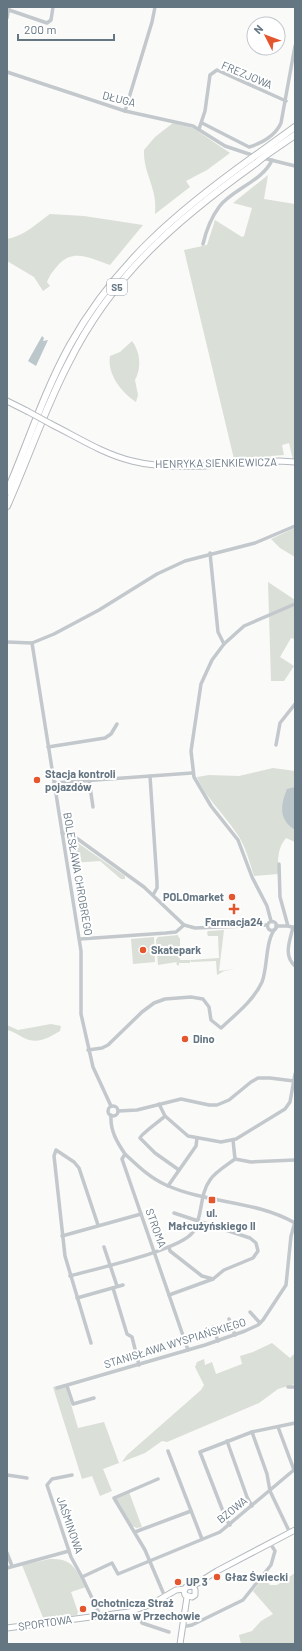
<svg xmlns="http://www.w3.org/2000/svg" width="302" height="1651" viewBox="0 0 302 1651" font-family="Barlow,sans-serif">
  <rect width="100%" height="100%" fill="#fafaf8"/>
  <g fill="#dadfd7">
    <path d="M 173,123 L 193,128 L 230,153 L 207,170 L 186,181 L 190,187 L 155,214 C 158,188 143,174 144,150 L 155,137 Z"/>
    <path d="M 268,175 L 264,199 L 295,204 L 295,460 L 293,460 L 289,443 L 282,445 L 284,455 L 271,456 L 270,459 L 252,457 L 234,459 L 184,250 L 207,245 L 215,220 L 242,237 L 244,236 L 252,208 L 233,203 Z"/>
    <path d="M 50,214 L 84,216 L 143,225 L 110,265 C 92,259 74,248 59,264 C 54,270 50,274 47,282 L 50,286 L 43,291 L 34,277 L 7,261 L 7,239 C 24,236 36,224 50,214 Z"/>
    <path d="M 132,341 C 140,351 142,368 135,380 L 138,395 L 136,402 C 121,392 107,374 110,356 L 120,352 Z"/>
    <path d="M 295,528 L 295,557 L 280,548 L 271,539 Z"/>
    <path d="M 268,582 L 295,600 L 295,639 L 291,638 L 280,657 L 294,666 L 284,681 L 271,681 Z"/>
    <path d="M 273,768 L 295,771 L 295,842 L 286,838 C 277,848 278,861 278,874 L 254,876 C 249,860 245,844 235,831 C 222,812 206,798 197,777 L 209,775 L 239,776 Z"/>
    <path d="M 75,841 L 125,876 L 125,879 L 121,879 L 100,861 L 71,863 L 68,842 Z"/>
    <path d="M 224,930 L 219,971 L 235,969 L 224,971 L 217,975 L 216,961 L 191,962 L 190,960 L 219,958 L 218,936 L 208,936 L 207,933 L 208,931 Z"/>
    <path d="M 178,935 L 179,938 L 180,938 L 180,960 L 190,960 L 190,963 L 179,963 L 179,966 L 176,964 L 177,962 L 158,965 L 156,940 L 158,937 Z"/>
    <path d="M 154,937 L 155,962 L 133,964 L 131,939 Z"/>
    <path d="M 51,1024 L 61,1026 L 60,1031 C 46,1039 37,1045 22,1037 C 17,1034 12,1031 7,1030 L 7,1025 L 18,1030 Z"/>
    <path d="M 272,1343 L 290,1358 L 295,1353 L 295,1384 L 278,1389 L 259,1403 L 167,1442 L 162,1441 L 145,1453 L 122,1462 L 127,1455 L 201,1390 L 204,1385 L 195,1367 L 197,1362 L 204,1359 L 205,1365 L 212,1362 L 216,1374 L 242,1364 L 240,1356 L 253,1352 Z"/>
    <path d="M 65,1384 L 78,1428 L 104,1422 L 119,1463 L 103,1469 L 112,1491 L 100,1496 L 92,1476 L 82,1479 L 53,1387 Z"/>
    <path d="M 129,1492 L 142,1527 L 137,1528 L 132,1526 L 116,1500 L 116,1498 Z"/>
    <path d="M 50,1559 C 73,1558 75,1569 86,1587 L 71,1592 L 78,1612 L 77,1615 L 44,1620 L 22,1565 Z"/>
    <path d="M 295,1573 L 295,1644 L 241,1644 L 239,1635 L 252,1631 L 261,1621 L 273,1614 L 253,1591 L 264,1577 L 270,1585 L 277,1585 Z"/>
  </g>
  <g fill="#bbc7cb">
    <path d="M 42,336 L 44,338 L 43,341 L 48,340 L 36,366 L 28,361 Z"/>
    <path d="M 295,787 L 295,830 C 279,820 280,806 287,789 Z"/>
  </g>
  <g fill="none" stroke-linecap="round" stroke-linejoin="round">
    <g stroke="#b3babf" stroke-width="7">
      <g id="secondary">
        <path d="M 7,401 L 27,411"/>
        <path d="M 51,424 C 77,437 103,454 132,461 C 174,472 235,463 279,461 L 295,462"/>
        <path d="M 193,1586 L 217,1571 L 295,1530"/>
        <path d="M 193,1586 L 186,1587 L 184,1591 L 185,1595 L 192,1597 L 195,1595 L 195,1590"/>
        <path d="M 7,1628 L 129,1612 L 152,1604 L 176,1590 L 185,1589"/>
        <path d="M 180,1644 L 187,1597"/>
      </g>
    </g>
    <g stroke="#b4b9bd" stroke-width="8">
      <g id="highway">
        <path d="M 262,151 L 295,127"/>
        <path d="M 266,155 L 295,135"/>
        <path d="M 7,492 C 28,443 44,392 70,345 C 116,263 177,212 252,158"/>
        <path d="M 7,506 C 28,459 44,410 68,364 C 112,275 176,220 256,163"/>
      </g>
    </g>
    <g stroke="#c3c8cc" stroke-width="3.5">
      <path d="M 9,10 L 47,23 L 51,20 L 53,7"/>
      <path d="M 7,18 L 9,7"/>
      <path d="M 7,72 L 125,111 L 193,126 L 225,146 L 255,156"/>
      <path d="M 125,111 L 152,22 L 155,7"/>
      <path d="M 202,123 L 249,147 C 262,143 275,136 281,123 L 295,46"/>
      <path d="M 199,129 L 205,111 L 210,75 L 217,70 L 286,101"/>
      <path d="M 263,158 L 295,166"/>
      <path d="M 203,244 C 206,231 211,218 219,207 C 231,190 263,181 272,160"/>
      <path d="M 210,553 L 218,632 L 224,644"/>
      <path d="M 7,642 L 32,643 L 54,634 L 99,610 L 157,574 L 185,561 L 255,543 L 295,526"/>
      <path d="M 32,643 L 81,951 L 81,1014 L 93,1067 L 111,1106"/>
      <path d="M 276,745 L 280,723 L 295,704"/>
      <path d="M 48,747 L 105,738 L 111,734 L 117,724"/>
      <path d="M 150,776 L 157,882 L 157,888 L 153,895"/>
      <path d="M 89,780 L 93,807"/>
      <path d="M 54,783 L 192,773"/>
      <path d="M 62,833 L 67,833 L 75,837 L 144,887 L 184,925"/>
      <path d="M 279,864 L 280,897 L 288,926 L 295,928"/>
      <path d="M 271,921 L 267,906 L 252,877 L 238,840 L 211,806 L 194,777 L 191,751 L 201,684 L 212,660 L 224,644 L 244,626 L 295,604"/>
      <circle cx="272" cy="926" r="4.5"/>
      <path d="M 276,926 L 288,926"/>
      <path d="M 293,927 C 290,941 283,955 295,966"/>
      <path d="M 80,939 L 166,933 L 176,932 L 184,925 L 195,928 L 267,925"/>
      <path d="M 88,1050 L 102,1048 L 108,1045 L 142,1012 L 154,1003 L 165,999 L 191,997 L 203,999 L 209,1007 L 211,1020 L 221,1028 C 236,1014 254,1000 262,982 C 268,967 265,939 276,928"/>
      <path d="M 159,1104 L 165,1116 L 188,1136 L 221,1142 L 236,1139 L 285,1109 L 290,1102 L 295,1074"/>
      <circle cx="113" cy="1111" r="5"/>
      <path d="M 118,1111 L 137,1110 L 181,1099 L 209,1105 L 217,1105 L 229,1100 L 251,1082 L 258,1078 L 270,1078 L 294,1081"/>
      <path d="M 111,1115 C 110,1131 117,1142 125,1154 L 122,1159 L 188,1350"/>
      <path d="M 165,1116 C 160,1121 141,1134 140,1138 L 155,1153 L 179,1170"/>
      <path d="M 233,1140 L 235,1159"/>
      <path d="M 125,1154 C 138,1166 150,1178 166,1185 C 208,1204 255,1200 295,1223"/>
      <path d="M 235,1159 L 251,1162 L 295,1160"/>
      <path d="M 168,1186 L 196,1146 L 197,1138"/>
      <path d="M 62,1236 L 141,1214"/>
      <path d="M 104,1247 L 117,1286"/>
      <path d="M 169,1247 L 170,1251 L 202,1276 L 213,1279"/>
      <path d="M 70,1276 C 94,1269 181,1250 193,1232 C 203,1217 199,1195 210,1180 C 215,1172 227,1165 235,1159"/>
      <path d="M 113,1288 L 127,1334 L 132,1337 L 139,1365"/>
      <path d="M 169,1295 L 213,1279 L 224,1270 L 253,1258 L 258,1251 L 256,1243 L 250,1238 L 174,1213"/>
      <path d="M 77,1298 L 123,1285"/>
      <path d="M 250,1312 L 260,1323"/>
      <path d="M 229,1319 L 235,1335"/>
      <path d="M 213,1327 L 218,1341"/>
      <path d="M 91,1343 L 65,1256 L 54,1156 L 56,1150 L 74,1162 L 79,1168 L 98,1225"/>
      <path d="M 67,1386 L 73,1404 L 94,1398"/>
      <path d="M 288,1387 L 295,1387"/>
      <path d="M 57,1388 L 205,1345 L 245,1331 L 258,1325 L 263,1320 L 286,1285 L 291,1236 L 295,1222"/>
      <path d="M 278,1427 L 294,1470"/>
      <path d="M 252,1432 L 267,1474 L 270,1491 L 290,1533"/>
      <path d="M 227,1441 L 247,1497 L 252,1506"/>
      <path d="M 168,1451 L 202,1539"/>
      <path d="M 7,1475 L 27,1478"/>
      <path d="M 72,1475 L 52,1479 L 47,1485 L 71,1557 L 82,1577 L 100,1615"/>
      <path d="M 158,1479 L 114,1498 L 145,1550 L 165,1597"/>
      <path d="M 230,1525 L 226,1519 L 200,1452 L 252,1432 L 295,1423"/>
      <path d="M 135,1532 L 191,1511"/>
      <path d="M 7,1553 L 12,1566"/>
      <path d="M 7,1568 L 69,1551"/>
      <path d="M 82,1577 L 112,1563 L 118,1574 L 220,1532 L 295,1469"/>
      <path d="M 135,1610 L 142,1623 L 169,1632"/>
      <path d="M 182,1627 L 192,1625 L 243,1600 L 271,1565 L 275,1551 L 270,1543"/>
    </g>
    <use href="#secondary" stroke="#fff" stroke-width="5"/>
    <use href="#highway" stroke="#fff" stroke-width="6"/>
    <g stroke="#b3babf" stroke-width="7" stroke-linecap="butt">
      <path id="secondary-bridge" d="M 27,411 L 51,424"/>
    </g>
    <g stroke="#b4b9bd" stroke-width="8" stroke-linecap="butt">
      <g id="highway-bridge">
        <path d="M 252,158 L 262,151"/>
        <path d="M 256,163 L 266,155"/>
      </g>
    </g>
    <use href="#secondary-bridge" stroke="#fff" stroke-width="5"/>
    <use href="#highway-bridge" stroke="#fff" stroke-width="6"/>
  </g>
  <g fill="#e4572e" stroke="#fff" stroke-width="1.5">
    <circle cx="37" cy="780" r="4"/>
    <circle cx="232" cy="897" r="4"/>
    <path d="M232 903h4v4h4v4h-4v4h-4v-4h-4v-4h4z"/>
    <circle cx="143" cy="950" r="4"/>
    <circle cx="185" cy="1039" r="4"/>
    <rect x="208" y="1196" width="8" height="8" rx="2"/>
    <circle cx="217" cy="1577" r="4"/>
    <circle cx="178" cy="1582" r="4"/>
    <circle cx="83" cy="1609" r="4"/>
  </g>
  <g text-anchor="middle" stroke-width="4" stroke-linejoin="round" paint-order="stroke">
    <rect fill="#fff" stroke="#939fa8" stroke-width="1" x="107" y="279" width="20" height="16" rx="3"/>
    <g font-size="10" font-weight="bold" fill="#657683">
      <text x="117" y="291">S5</text>
    </g>
    <g font-size="11" fill="#657683" stroke="#fff">
      <text transform="translate(247 75) rotate(23)" y="4">FREZJOWA</text>
      <text transform="translate(119 99) rotate(14)" y="4">DŁUGA</text>
      <text transform="translate(216 463) rotate(-1)" y="4">HENRYKA SIENKIEWICZA</text>
      <text transform="translate(78 874) rotate(80)" y="4">BOLESŁAWA CHROBREGO</text>
      <text transform="translate(156 1228) rotate(70)" y="4">STROMA</text>
      <text transform="translate(175 1343) rotate(-17)" y="4">STANISŁAWA WYSPIAŃSKIEGO</text>
      <text transform="translate(232 1510) rotate(-39)" y="4">BZOWA</text>
      <text transform="translate(70 1525) rotate(71)" y="4">JAŚMINOWA</text>
      <text transform="translate(45 1623) rotate(-8)" y="4">SPORTOWA</text>
    </g>
    <g font-size="11" font-weight="bold" fill="#657683" stroke="#fff" text-anchor="start">
      <text x="45" y="778">Stacja kontroli<tspan x="45" dy="13">pojazdów</tspan></text>
      <text x="224" y="901" text-anchor="end">POLOmarket</text>
      <text x="234" y="926" text-anchor="middle">Farmacja24</text>
      <text x="151" y="954">Skatepark</text>
      <text x="193" y="1043">Dino</text>
      <text x="212" y="1217" text-anchor="middle">ul.<tspan x="212" dy="13">Małcużyńskiego II</tspan></text>
      <text x="225" y="1581">Głaz Świecki</text>
      <text x="186" y="1586">UP 3</text>
      <text x="91" y="1607">Ochotnicza Straż<tspan x="91" dy="13">Pożarna w Przechowie</tspan></text>
    </g>
  </g>
  <rect width="302" height="1651" fill="none" stroke="#657683" stroke-width="16"/>
  <g transform="translate(266 36) rotate(312)"><circle r="19" fill="#ffffff" stroke="#c1c8cd"/>
  <path d="M0-3L7 15L0 10L-7 15Z" fill="#e4572e"/>
  <text y="-6" font-size="11" font-weight="bold" text-anchor="middle" fill="#657683">N</text>
  </g>
  <path d="M18 34v6h96v-6" fill="none" stroke="#657683" stroke-width="2"/>
  <text x="24" y="34" font-size="12" fill="#657683" stroke="#ffffff" stroke-width="3" paint-order="stroke">200 m</text>
</svg>
